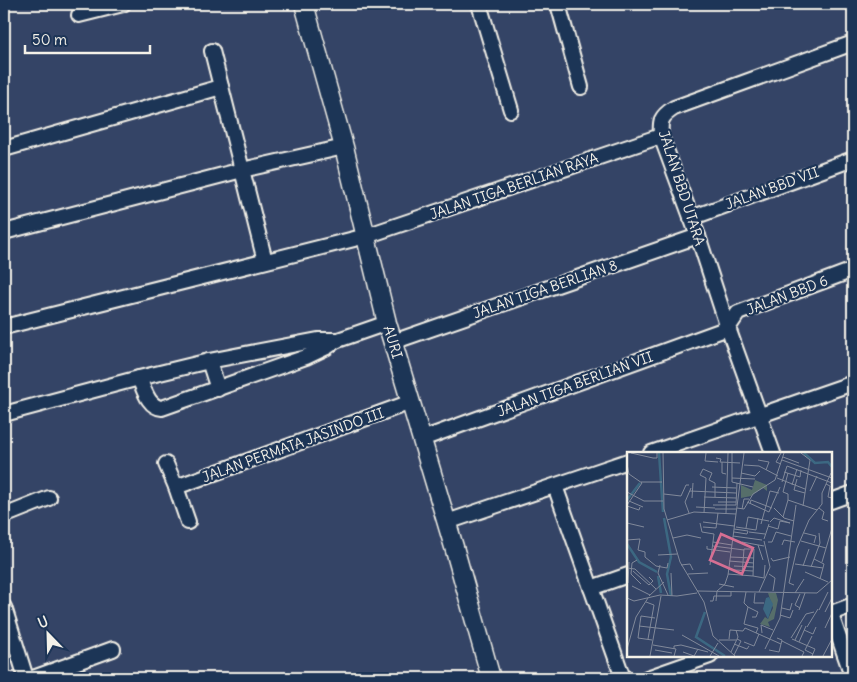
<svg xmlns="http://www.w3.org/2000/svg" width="857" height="682" viewBox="0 0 857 682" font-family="Delius,sans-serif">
  <rect width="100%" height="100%" fill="#344466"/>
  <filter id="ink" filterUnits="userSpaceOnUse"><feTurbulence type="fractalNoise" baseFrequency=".02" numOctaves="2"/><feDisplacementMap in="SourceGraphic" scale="10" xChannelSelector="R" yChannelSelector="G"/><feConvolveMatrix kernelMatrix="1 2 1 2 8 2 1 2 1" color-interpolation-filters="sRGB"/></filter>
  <g filter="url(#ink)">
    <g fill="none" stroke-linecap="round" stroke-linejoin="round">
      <g stroke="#f4f1e8" stroke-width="18">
        <g id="minor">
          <path d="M 479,4 L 511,110"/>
          <path d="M 558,4 L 581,87"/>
          <path d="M 79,15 L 123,4"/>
          <path d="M 212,51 L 265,261"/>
          <path d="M 4,149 L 221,87"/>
          <path d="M 691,218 L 853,159"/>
          <path d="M 4,232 L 242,170 L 344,147"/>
          <path d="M 4,327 L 366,236 L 661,136"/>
          <path d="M 393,342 L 698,236"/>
          <path d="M 209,361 L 218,389"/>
          <path d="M 139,378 C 144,389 148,407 162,408 L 306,357 L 327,347 L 337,340"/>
          <path d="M 4,414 L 139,378 L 209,361 L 318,340 L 338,340 L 387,323"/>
          <path d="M 422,439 L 728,328 L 738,313 L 853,270"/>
          <path d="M 651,453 L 853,383"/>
          <path d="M 773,453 L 728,328 L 698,236 L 661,136 C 660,121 660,117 674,108 L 853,43"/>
          <path d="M 166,464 L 176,487 L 188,522"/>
          <path d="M 555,486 L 623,678"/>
          <path d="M 176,487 L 411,402"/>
          <path d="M 831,501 L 853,493"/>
          <path d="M 4,516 L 49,498"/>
          <path d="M 447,522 L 628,461"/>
          <path d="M 591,588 L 628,575"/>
          <path d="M 4,607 L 26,678"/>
          <path d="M 831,613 L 853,605"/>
          <path d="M 831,615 L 853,678"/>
          <path d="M 33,678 L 113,649"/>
          <path d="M 647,678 L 710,656"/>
        </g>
      </g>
      <g stroke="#f4f1e8" stroke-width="21">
        <path id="tertiary" d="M 304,4 L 344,147 L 387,323 L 454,547 L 491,678"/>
      </g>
      <use href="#minor" stroke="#1d3557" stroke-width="14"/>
      <use href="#tertiary" stroke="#1d3557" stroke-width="18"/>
    </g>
  </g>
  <g text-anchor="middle" stroke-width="4.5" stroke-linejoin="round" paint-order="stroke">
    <g font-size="14" fill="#f4f1e8" stroke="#1d3557">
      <text transform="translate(514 186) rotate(-19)" y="5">JALAN TIGA BERLIAN RAYA</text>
      <text transform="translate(682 188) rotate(72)" y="5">JALAN BBD UTARA</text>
      <text transform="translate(772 188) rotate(-20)" y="5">JALAN BBD VII</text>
      <text transform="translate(545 289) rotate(-19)" y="5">JALAN TIGA BERLIAN 8</text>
      <text transform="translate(787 295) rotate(-21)" y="5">JALAN BBD 6</text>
      <text transform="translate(393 342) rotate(73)" y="5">AURI</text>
      <text transform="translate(575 384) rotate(-20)" y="5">JALAN TIGA BERLIAN VII</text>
      <text transform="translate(293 445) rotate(-20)" y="5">JALAN PERMATA JASINDO III</text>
    </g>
  </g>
  <g transform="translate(627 452)">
    <rect width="205" height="205" fill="#344466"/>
    <path d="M 128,28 L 140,33 L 140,39 L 136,36 L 124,44 L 114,46 L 114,33 L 125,38 ZM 141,141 L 149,141 L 151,148 L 147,167 L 141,170 L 143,175 L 133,172 L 138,165 L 141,167 L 146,156 Z" fill="#566e6a"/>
    <path d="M 142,145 L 146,152 L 141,167 L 136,157 L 139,146 Z" fill="#3c6882"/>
    <path fill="none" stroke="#3c6882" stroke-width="2.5" d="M 32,1 L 36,60M 177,1 L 188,11 L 201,10 L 205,15M 0,48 L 13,31M 37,66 L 44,105 L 40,122 L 44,144M 0,92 L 12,110 L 30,120M 31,124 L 34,141M 78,160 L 69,185 L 98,204"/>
    <path fill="none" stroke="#81899a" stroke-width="1" d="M 4,1 L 26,6 L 30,6 L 30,1M 36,1 L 37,57 L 53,110 L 77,150 L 86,184 L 108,204M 79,1 L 78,9 L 91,10M 154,1 L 149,10 L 154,12M 174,1 L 183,8 L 176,54M 156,5 L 172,11M 89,6 L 94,7 L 93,10 L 113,11M 131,8 L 142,10 L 139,18M 155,8 L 205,26M 95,10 L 95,21 L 99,22M 0,12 L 2,22 L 15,31 L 0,53M 117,13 L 132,14 L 151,24M 157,20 L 173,25 L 174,18M 85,21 L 82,28 L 88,31 L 88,45M 114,21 L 128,24 L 133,19M 161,21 L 156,40 L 161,42 L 161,48 L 190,58M 105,26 L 128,27M 150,26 L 178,37M 170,27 L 167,38 L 178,41M 14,30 L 35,30M 105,30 L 105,1M 105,30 L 126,35M 155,30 L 160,14 L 205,31M 199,32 L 203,34 L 201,45 L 205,46M 165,33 L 170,17M 85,35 L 109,36M 63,39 L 109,41M 183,39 L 190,24M 0,40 L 17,49 L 36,49M 37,42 L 54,44 L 59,33 L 62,33M 77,45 L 109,46M 65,46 L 66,31M 2,49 L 16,55M 91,50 L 109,50M 120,50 L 142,60 L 153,35M 123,52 L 124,48 L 145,56M 86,53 L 109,53M 109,53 L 110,31M 0,54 L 12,58 L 13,55M 69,55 L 88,56M 110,56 L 117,57 L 126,42 L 148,28 L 157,1M 147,56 L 157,66 L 167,69M 192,56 L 197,60 L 195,67 L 201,69M 88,57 L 110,57M 115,57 L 117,47 L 122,47M 62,61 L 58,50 L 64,36M 77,61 L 79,26 L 73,23 L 76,17 L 85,21M 99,61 L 101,1M 156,65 L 161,48M 40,68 L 67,60 L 109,62M 76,70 L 107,74M 143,70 L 147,66 L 163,71 L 153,69M 0,71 L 17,75M 73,71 L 75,80 L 87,82 L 83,113M 134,72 L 143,39 L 152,41M 141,74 L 151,77 L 153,69M 76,75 L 89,76 L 91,61M 109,75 L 129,78 L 131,66M 119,76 L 121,65 L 142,69M 107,80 L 120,82 L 121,79 L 107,77M 122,80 L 138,82M 177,81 L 189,84 L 187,91M 106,84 L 135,88M 46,86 L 60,83 L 74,86M 137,87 L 142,72M 0,88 L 13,87 L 11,98 L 18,100 L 18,105 L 29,114 L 40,116 L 41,111M 174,89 L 199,96M 86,90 L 105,93M 115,90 L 137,94M 141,90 L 145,90 L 149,80 L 164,84M 131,93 L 136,108M 155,93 L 157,88 L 168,90M 80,94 L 80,97 L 103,100M 86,94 L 117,98M 31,103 L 50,102M 103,105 L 127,106M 144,106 L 146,109 L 163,105M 187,107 L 197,112 L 193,127M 10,108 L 5,111 L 4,122 L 14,132M 102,109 L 127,111M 195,110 L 205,76M 168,112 L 196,116M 33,113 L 31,121 L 41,143M 54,113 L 63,112 L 66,118M 107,114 L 127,115M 176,114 L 182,97M 184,115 L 193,91 L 192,81M 0,116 L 8,117 L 29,137M 107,118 L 126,119M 6,119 L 22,133 L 26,129 L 22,125M 178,120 L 201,130M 44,121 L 45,144M 61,122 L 81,121M 101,122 L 126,124 L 127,97 L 117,97 L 115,123M 142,122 L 148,126 L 146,139M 126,124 L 137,126 L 138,113M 1,131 L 2,110M 92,132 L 107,135M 167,133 L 162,131 L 170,96 L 182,68 L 195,52 L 195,41 L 204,21M 5,134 L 23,143M 70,139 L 190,141 L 205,128M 119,140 L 117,151 L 121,155M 132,140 L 143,115 L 137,89M 128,141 L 127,151 L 137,151M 168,141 L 177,127M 173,142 L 168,153 L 173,156M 22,144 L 37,130M 0,146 L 7,149 L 33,143 L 50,144 L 70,141M 83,149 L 86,149 L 87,144 L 104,144 L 104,140M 89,149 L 90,139 L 98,132 L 101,123 L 117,1M 19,150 L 27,153 L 21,187M 121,155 L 117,172 L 131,176 L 129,181M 121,155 L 131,160 L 129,165 L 125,165M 155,156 L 163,158 L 165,151M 172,158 L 178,141M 192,158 L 201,140M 198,160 L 205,146M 153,163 L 163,166 L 166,158M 12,174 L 47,178M 180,175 L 191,157M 198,176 L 205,161M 177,178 L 186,182 L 189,175M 135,181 L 134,173 L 146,178M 55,183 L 92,204M 185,184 L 178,198 L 186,202M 164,186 L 179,162 L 187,160M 102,187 L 103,178 L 116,179 L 118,176 L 154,192M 165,187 L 188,197 L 185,204M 25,188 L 11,186 L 13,171 L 14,164 L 28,166M 92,188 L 109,188M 168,188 L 175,173M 155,189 L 177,200 L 175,204M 117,190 L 127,194 L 132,182M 172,190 L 179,174M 107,192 L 120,197 L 122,194M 26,193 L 49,197 L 47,204M 0,197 L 9,165 L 21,146M 47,197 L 47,194 L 54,193 L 81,200M 138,197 L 153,166 L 169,53M 28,198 L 45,201M 142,198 L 152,200 L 155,188 L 150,186M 56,200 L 67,204 L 71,197M 104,200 L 111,185 L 109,178M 107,203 L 114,189 L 110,187M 23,204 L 34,144M 83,204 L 91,191M 196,204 L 205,187"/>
    <path fill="#d66f93" fill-opacity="0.15" stroke="#d66f93" stroke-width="2.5" d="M 94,82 L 126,96 L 115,122 L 83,108 Z"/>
    <rect width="205" height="205" fill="none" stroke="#f4f1e8" stroke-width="2.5"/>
  </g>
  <rect width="857" height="682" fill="none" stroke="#1d3557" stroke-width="20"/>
  <rect x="10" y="10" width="837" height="662" fill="none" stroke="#f4f1e8" stroke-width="2" filter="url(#ink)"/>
  <g transform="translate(48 634) rotate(337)" stroke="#1d3557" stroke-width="4" paint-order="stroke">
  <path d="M0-4L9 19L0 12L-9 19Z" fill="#f4f1e8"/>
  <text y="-8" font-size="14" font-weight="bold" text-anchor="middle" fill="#f4f1e8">U</text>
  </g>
  <path d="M25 45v8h125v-8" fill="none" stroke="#f4f1e8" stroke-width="2.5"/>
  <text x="32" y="45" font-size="15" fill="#f4f1e8" stroke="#1d3557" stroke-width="4" paint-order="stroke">50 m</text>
</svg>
